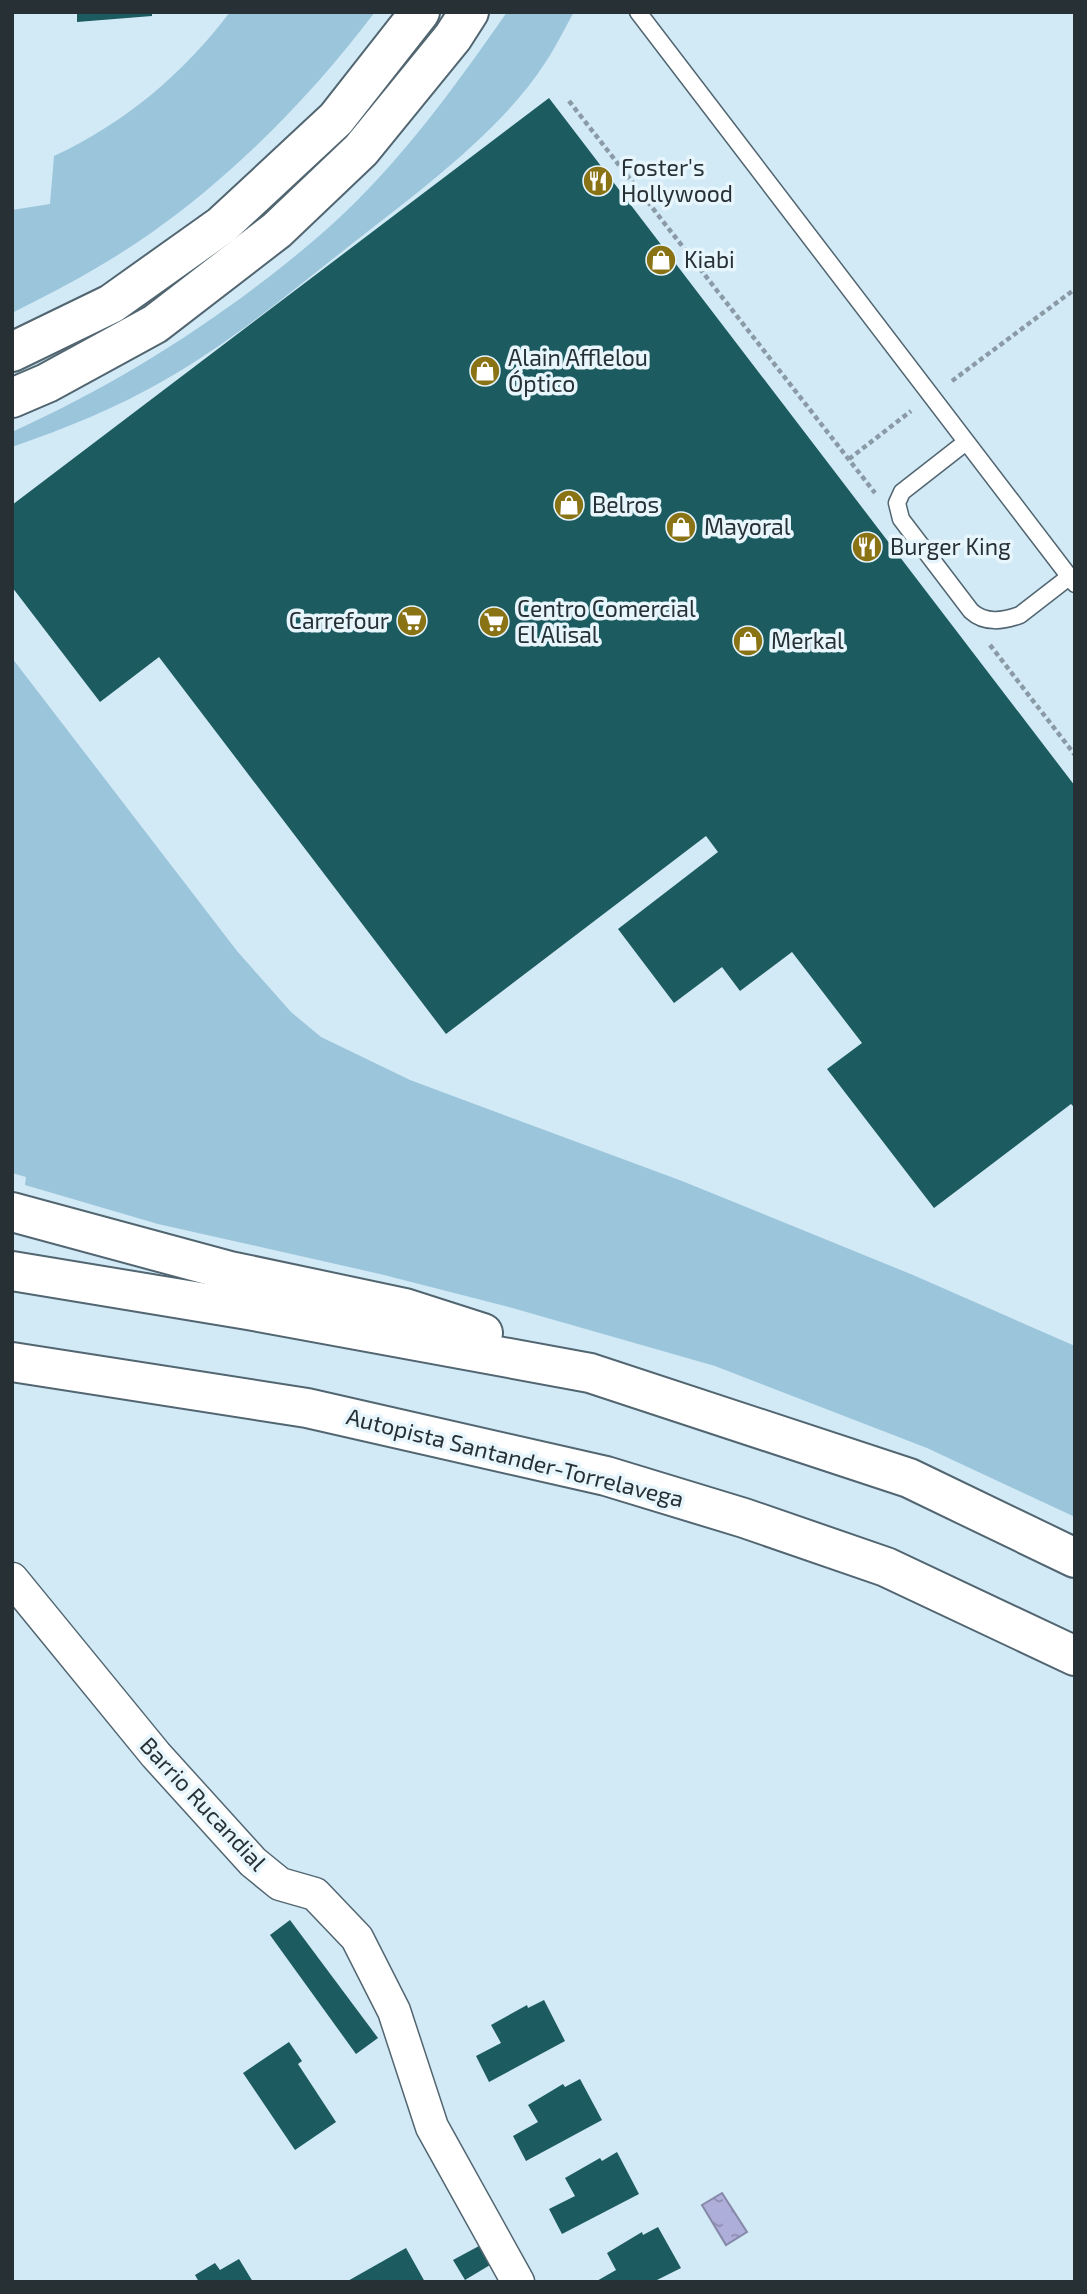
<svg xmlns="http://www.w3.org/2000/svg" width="1087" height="2294" viewBox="0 0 1087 2294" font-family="'Exo 2',sans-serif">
  <defs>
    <pattern id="water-ripples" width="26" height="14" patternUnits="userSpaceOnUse" patternTransform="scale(1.75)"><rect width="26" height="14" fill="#aeaeda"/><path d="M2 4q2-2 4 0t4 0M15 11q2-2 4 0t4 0" fill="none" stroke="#8e8eb2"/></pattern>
  </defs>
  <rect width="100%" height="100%" fill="#d2e9f6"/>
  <g fill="#9bc5db">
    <path d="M 230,12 L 375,12 C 312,95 236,173 151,233 C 107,264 60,289 12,313 L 12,210 L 50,204 L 54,156 C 125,123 183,74 230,12 Z"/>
    <path d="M 507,12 L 574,12 C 564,29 556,47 545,63 C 500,133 413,196 348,247 C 288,294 229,344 163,381 C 116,408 64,429 12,447 L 12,432 C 120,383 221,319 312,242 C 389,178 450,94 507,12 Z"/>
    <path d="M 12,658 L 237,951 L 291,1012 L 321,1037 L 410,1080 L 682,1181 L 913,1275 L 1075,1346 L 1075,1517 L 927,1448 L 715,1366 L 505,1306 L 380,1274 L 158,1224 L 25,1185 L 26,1177 L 12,1173 Z"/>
  </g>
  <path fill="url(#water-ripples)" stroke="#8688a8" stroke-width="2" d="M 722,2193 L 747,2232 L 726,2245 L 702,2205 Z"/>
  <g fill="#1c5b60">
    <path d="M 77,12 L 152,12 L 152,16 L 77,22 Z"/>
    <path d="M 549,98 L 1075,786 L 1075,1108 L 1071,1104 L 934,1208 L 827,1069 L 862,1043 L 792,952 L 740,991 L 722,967 L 674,1003 L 618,929 L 718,852 L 706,836 L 446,1034 L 159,657 L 100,702 L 12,587 L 12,505 Z"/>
    <path d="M 290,1920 L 378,2038 L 356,2054 L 270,1935 Z"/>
    <path d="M 544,2000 L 565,2041 L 489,2082 L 476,2056 L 501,2043 L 491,2025 L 527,2005 L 528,2008 Z"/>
    <path d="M 289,2042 L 302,2061 L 298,2064 L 336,2122 L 295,2150 L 243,2073 Z"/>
    <path d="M 580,2079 L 602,2120 L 526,2161 L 513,2136 L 538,2122 L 528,2105 L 563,2084 L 565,2087 Z"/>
    <path d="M 617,2152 L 639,2194 L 562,2234 L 549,2209 L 575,2196 L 565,2178 L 600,2158 L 602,2161 Z"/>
    <path d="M 658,2227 L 681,2268 L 653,2282 L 595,2282 L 616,2270 L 607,2253 L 642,2232 L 643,2235 Z"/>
    <path d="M 479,2246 L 490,2265 L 465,2280 L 453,2260 Z"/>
    <path d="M 406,2248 L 425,2282 L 346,2282 Z"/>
    <path d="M 239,2259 L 253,2282 L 199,2282 L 195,2275 L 215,2263 L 220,2270 Z"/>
  </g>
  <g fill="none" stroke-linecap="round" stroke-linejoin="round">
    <g stroke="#526671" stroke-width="19">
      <g id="service">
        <path d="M 638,12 L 1075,584"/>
        <path d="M 966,442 L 902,492 L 897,503 L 901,519 L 971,611 C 985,624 1003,621 1020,615 L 1069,577"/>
      </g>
    </g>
    <g stroke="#526671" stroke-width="35">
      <path id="minor" d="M 12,1579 L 156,1755 L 253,1862 L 280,1884 L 315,1894 L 357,1938 L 394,2011 L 432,2127 L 518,2282"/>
    </g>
    <g stroke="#526671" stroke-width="42">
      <g id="primary">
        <path d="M 12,352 L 111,304 L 222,225 L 336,119 L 420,12"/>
        <path d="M 12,398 L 47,383 L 155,324 L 277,230 L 361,150 L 453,37 L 469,12"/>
      </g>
    </g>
    <g stroke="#526671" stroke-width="42">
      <g id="motorway">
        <path d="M 12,1212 L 230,1271 L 405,1308 L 483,1333"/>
        <path d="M 12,1271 L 248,1310 L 590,1373 L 909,1478 L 1075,1558"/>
        <path d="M 12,1362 L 307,1408 L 606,1476 L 744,1518 L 886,1567 L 1075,1656"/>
      </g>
    </g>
    <g stroke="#8a9ba5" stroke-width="4.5" stroke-dasharray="5 3.5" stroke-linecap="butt">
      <path d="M 569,101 L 875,493"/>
      <path d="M 952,381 L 1075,289"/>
      <path d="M 849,459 L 911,411"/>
      <path d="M 990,645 L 1075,755"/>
    </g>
    <use href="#service" stroke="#fff" stroke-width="16"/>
    <use href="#minor" stroke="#fff" stroke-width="32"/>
    <use href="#primary" stroke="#fff" stroke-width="38"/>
    <use href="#motorway" stroke="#fff" stroke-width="38"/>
  </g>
  <defs>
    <g id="restaurant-disc" transform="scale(1.575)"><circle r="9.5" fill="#897315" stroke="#e7f5fc"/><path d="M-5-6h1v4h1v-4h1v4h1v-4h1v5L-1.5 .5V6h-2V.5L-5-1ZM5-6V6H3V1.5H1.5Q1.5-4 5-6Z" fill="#fff"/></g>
    <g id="shop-disc" transform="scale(1.575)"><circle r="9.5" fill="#897315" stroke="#e7f5fc"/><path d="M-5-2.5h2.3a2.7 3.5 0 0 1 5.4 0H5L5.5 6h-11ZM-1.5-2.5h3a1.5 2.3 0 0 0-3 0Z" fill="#fff"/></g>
    <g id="supermarket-disc" transform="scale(1.575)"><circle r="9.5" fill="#897315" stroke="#e7f5fc"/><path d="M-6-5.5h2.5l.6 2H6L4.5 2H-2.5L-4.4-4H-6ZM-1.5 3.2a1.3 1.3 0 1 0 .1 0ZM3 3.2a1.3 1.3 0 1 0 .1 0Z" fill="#fff"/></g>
  </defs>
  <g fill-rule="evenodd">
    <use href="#restaurant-disc" x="598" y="181"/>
    <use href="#shop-disc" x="661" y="260"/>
    <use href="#shop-disc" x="485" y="371"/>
    <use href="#shop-disc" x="569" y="505"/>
    <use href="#shop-disc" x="681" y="527"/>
    <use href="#restaurant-disc" x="867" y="547"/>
    <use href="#supermarket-disc" x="412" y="621"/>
    <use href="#supermarket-disc" x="494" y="622"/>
    <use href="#shop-disc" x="748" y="641"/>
  </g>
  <g text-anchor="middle" stroke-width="7" stroke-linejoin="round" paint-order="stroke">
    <g font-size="23" fill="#273035" stroke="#e7f5fc" text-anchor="start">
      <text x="621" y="176">Foster's<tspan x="621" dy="26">Hollywood</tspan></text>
      <text x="684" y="268">Kiabi</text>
      <text x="508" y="366">Alain Afflelou<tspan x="508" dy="26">Óptico</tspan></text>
      <text x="592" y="513">Belros</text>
      <text x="704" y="535">Mayoral</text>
      <text x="890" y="555">Burger King</text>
      <text x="517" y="617">Centro Comercial<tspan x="517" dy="26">El Alisal</tspan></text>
      <text x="389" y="629" text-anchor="end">Carrefour</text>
      <text x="771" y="649">Merkal</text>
    </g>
    <g font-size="23" fill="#273035" stroke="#e7f5fc">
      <text transform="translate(515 1458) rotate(14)" y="8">Autopista Santander-Torrelavega</text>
      <text transform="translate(203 1804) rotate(47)" y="8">Barrio Rucandial</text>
    </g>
  </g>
  <rect width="1087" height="2294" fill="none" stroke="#273035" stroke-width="28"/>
</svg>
